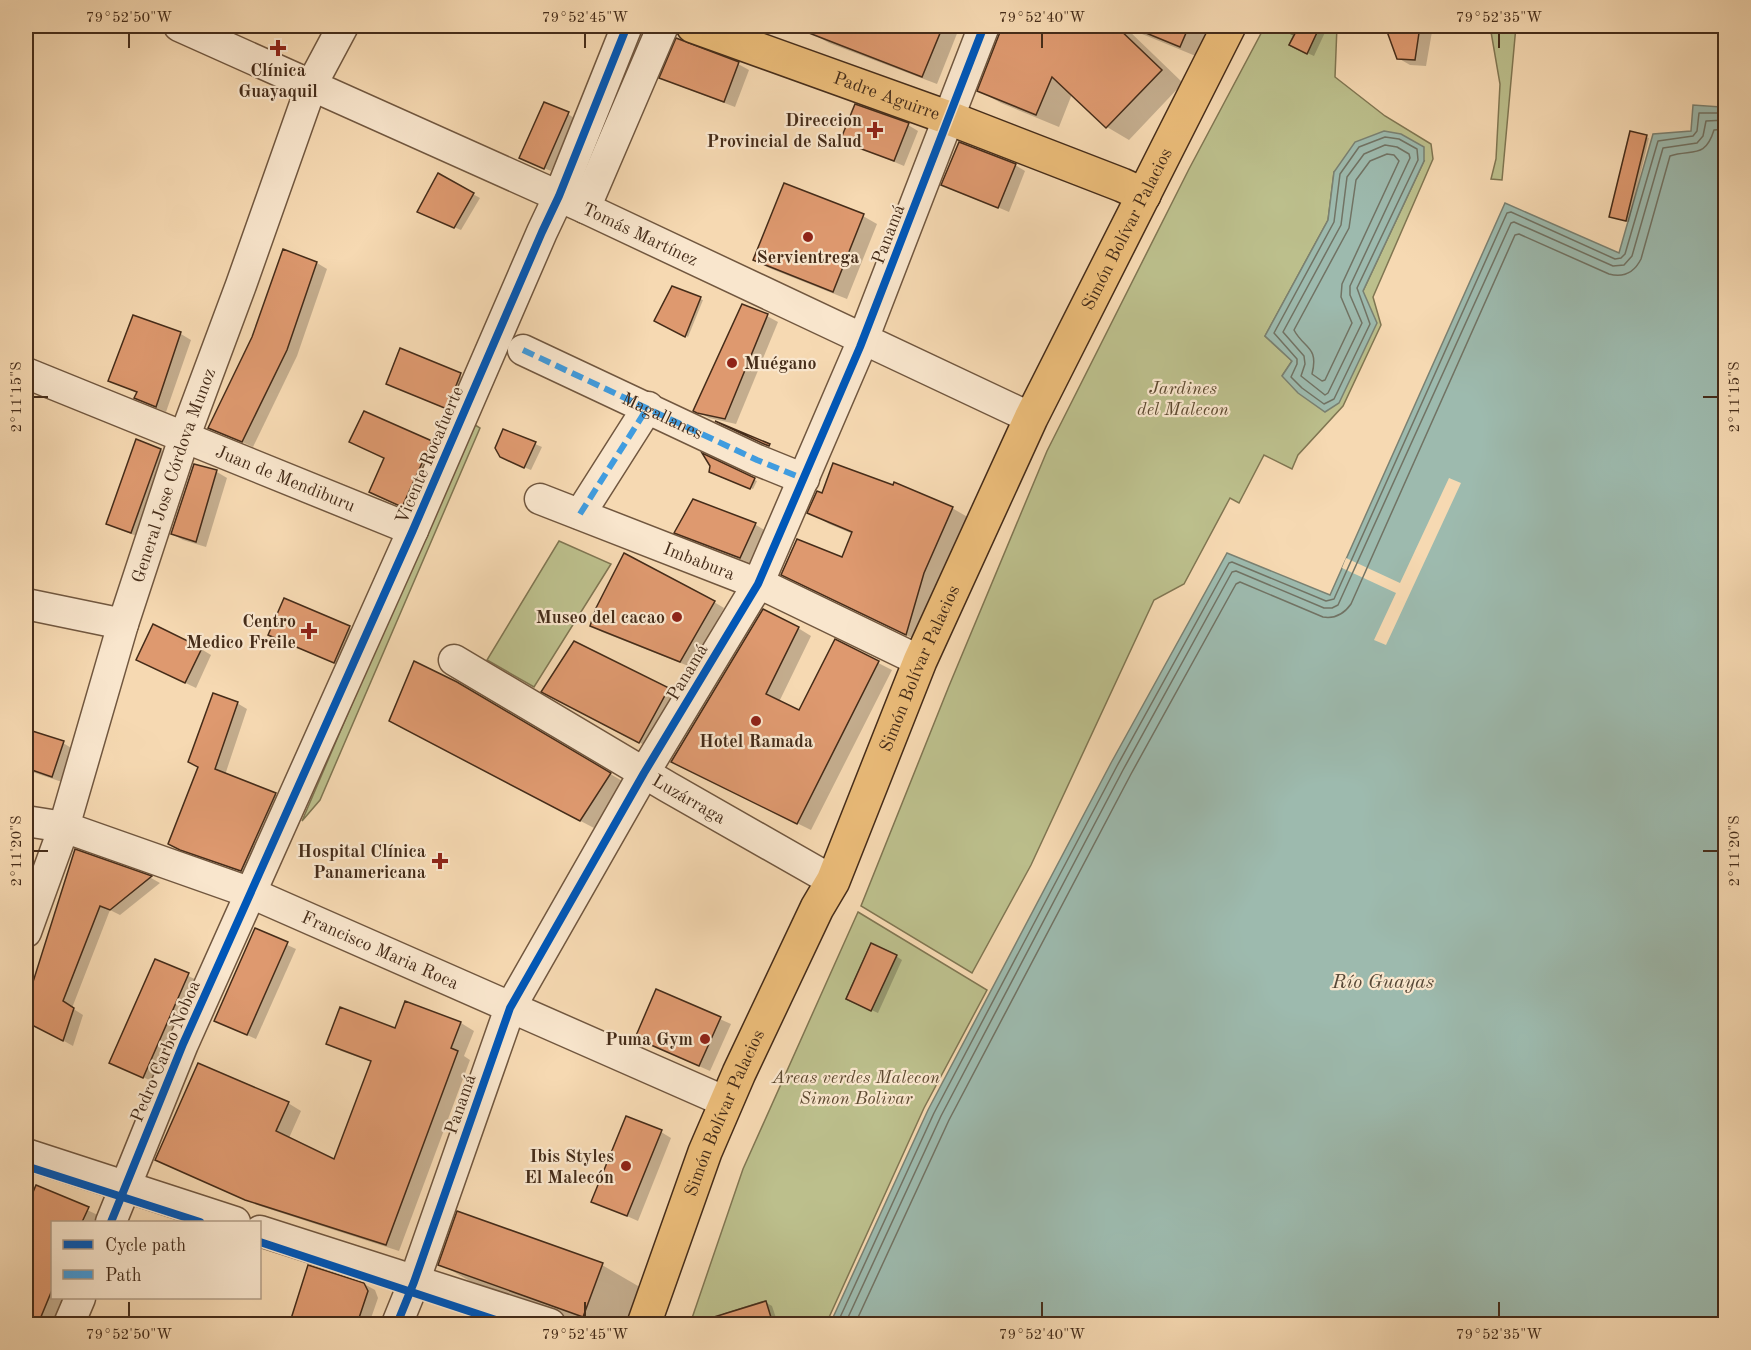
<svg xmlns="http://www.w3.org/2000/svg" width="1751" height="1350" viewBox="0 0 1751 1350" font-family="'Old Standard TT',serif">
  <rect width="100%" height="100%" fill="#f6d9b2"/>
  <filter id="stains"><feTurbulence type="fractalNoise" baseFrequency=".00333" numOctaves="4"/><feColorMatrix values="0 0 0 0 .2 0 0 0 0 .09 0 0 0 0 .02 0 0 0 .5 -.17"/></filter>
  <radialGradient id="worn" r=".72"><stop offset=".6" stop-color="#630" stop-opacity="0"/><stop offset="1" stop-color="#630" stop-opacity=".3"/></radialGradient>
  <g fill="#bcbf8c" stroke="#807652" stroke-width="1.5" fill-rule="evenodd">
    <path d="M 1265,26 L 1279,26 L 1279,28 L 1294,35 L 1289,45 L 1306,53 L 1320,26 L 1337,26 L 1335,77 L 1385,116 L 1431,144 L 1433,159 L 1373,297 L 1381,325 L 1343,406 L 1298,455 L 1292,469 L 1264,455 L 1239,503 L 1230,498 L 1184,584 L 1154,600 L 1031,865 L 972,973 L 861,906 L 949,686 L 1047,451 L 1189,169 ZM 1424,161 L 1363,291 L 1282,376 L 1292,361 L 1265,336 L 1328,220 L 1334,172 Z"/>
    <path d="M 1490,26 L 1516,26 L 1502,180 L 1491,179 L 1496,159 L 1500,84 Z"/>
    <path d="M 472,423 L 480,428 L 320,800 L 302,821 Z"/>
    <path d="M 559,541 L 611,564 L 534,687 L 487,660 Z"/>
    <path d="M 858,912 L 987,990 L 924,1108 L 826,1324 L 773,1324 L 765,1301 L 724,1314 L 727,1324 L 690,1324 L 743,1169 ZM 871,944 L 896,955 L 871,1010 L 846,999 Z"/>
  </g>
  <g fill="#9dbaae" stroke="#7a8172" stroke-width="1.5">
    <path d="M 1725,26 L 1725,1324 L 830,1324 L 928,1110 L 1111,763 L 1227,553 L 1330,595 L 1505,203 L 1619,253 L 1653,134 L 1691,131 L 1693,105 L 1721,107 Z"/>
    <path d="M 1384,131 L 1401,134 L 1424,147 L 1424,161 L 1363,291 L 1377,323 L 1339,403 L 1325,412 L 1298,393 L 1282,376 L 1292,361 L 1265,336 L 1328,220 L 1334,172 L 1355,142 Z"/>
  </g>
  <path fill="#f6d9b2" d="M 1449,478 L 1461,483 L 1386,645 L 1374,640 L 1396,593 L 1342,568 L 1346,558 L 1400,583 Z"/>
  <g fill="#0003">
    <path d="M 451,26 L 469,26 L 467,31 Z"/>
    <path d="M 819,26 L 948,26 L 958,31 L 937,84 L 829,43 L 815,35 Z"/>
    <path d="M 1001,26 L 1216,26 L 1203,59 L 1125,27 L 1183,83 L 1129,140 L 1107,127 L 1072,94 L 1059,127 L 1001,103 L 979,91 L 1002,32 Z"/>
    <path d="M 1281,26 L 1328,26 L 1314,56 L 1298,49 L 1296,35 Z"/>
    <path d="M 1386,26 L 1433,26 L 1426,66 L 1410,65 L 1398,58 Z"/>
    <path d="M 738,64 L 749,70 L 735,107 L 672,83 L 661,77 Z"/>
    <path d="M 568,114 L 574,118 L 551,171 L 527,161 Z"/>
    <path d="M 908,125 L 918,131 L 904,166 L 842,140 Z"/>
    <path d="M 1631,133 L 1649,138 L 1629,222 L 1614,218 Z"/>
    <path d="M 1015,165 L 1025,171 L 1009,212 L 943,184 Z"/>
    <path d="M 438,175 L 480,198 L 461,230 L 426,215 Z"/>
    <path d="M 863,216 L 877,224 L 847,299 L 769,268 L 755,260 Z"/>
    <path d="M 317,263 L 327,269 L 297,356 L 253,447 L 210,428 Z"/>
    <path d="M 673,288 L 703,300 L 688,337 L 656,320 Z"/>
    <path d="M 767,316 L 778,322 L 736,424 L 709,418 L 695,410 Z"/>
    <path d="M 134,317 L 181,334 L 191,340 L 166,412 L 147,404 L 136,398 L 138,393 L 110,381 Z"/>
    <path d="M 401,350 L 471,381 L 457,414 L 388,384 Z"/>
    <path d="M 431,442 L 440,448 L 412,511 L 380,497 Z"/>
    <path d="M 535,444 L 542,447 L 531,470 L 509,461 Z"/>
    <path d="M 161,450 L 171,456 L 142,538 L 118,529 L 108,523 Z"/>
    <path d="M 705,457 L 757,481 L 753,489 L 714,473 Z"/>
    <path d="M 195,465 L 217,472 L 227,478 L 206,547 L 183,540 L 172,534 Z"/>
    <path d="M 694,501 L 756,525 L 766,531 L 750,563 L 686,538 L 676,532 Z"/>
    <path d="M 952,508 L 971,519 L 926,645 L 783,574 L 843,559 L 853,534 L 829,524 L 809,512 Z"/>
    <path d="M 285,600 L 360,633 L 345,668 L 270,635 Z"/>
    <path d="M 714,602 L 724,608 L 691,667 L 602,632 L 591,626 Z"/>
    <path d="M 798,628 L 811,636 L 779,702 L 799,712 L 835,641 L 892,670 L 811,830 L 686,769 Z"/>
    <path d="M 574,643 L 682,698 L 654,750 L 557,699 Z"/>
    <path d="M 201,649 L 211,655 L 196,688 L 148,665 Z"/>
    <path d="M 456,683 L 624,782 L 594,828 L 405,729 Z"/>
    <path d="M 237,703 L 247,709 L 225,775 L 276,795 L 286,800 L 252,876 L 181,849 L 200,767 Z"/>
    <path d="M 26,730 L 63,743 L 73,749 L 62,782 L 26,770 Z"/>
    <path d="M 76,851 L 151,878 L 160,883 L 120,915 L 110,910 L 72,1008 L 83,1015 L 73,1046 L 26,1020 L 26,1009 Z"/>
    <path d="M 26,856 L 40,864 L 26,913 Z"/>
    <path d="M 255,930 L 296,949 L 256,1039 L 224,1025 Z"/>
    <path d="M 896,956 L 902,960 L 878,1013 L 854,1002 Z"/>
    <path d="M 156,961 L 199,981 L 154,1082 L 122,1068 Z"/>
    <path d="M 657,991 L 731,1024 L 710,1071 L 647,1043 Z"/>
    <path d="M 406,1003 L 461,1023 L 474,1031 L 464,1056 L 470,1060 L 399,1251 L 260,1206 L 157,1160 L 288,1103 L 301,1111 L 289,1138 L 335,1161 L 372,1062 L 341,1051 L 328,1043 L 396,1030 Z"/>
    <path d="M 661,1132 L 671,1138 L 638,1221 L 593,1201 Z"/>
    <path d="M 37,1187 L 100,1216 L 98,1222 L 52,1222 L 52,1298 L 65,1298 L 53,1324 L 31,1324 L 26,1322 L 26,1213 Z"/>
    <path d="M 440,1264 L 602,1265 L 650,1293 L 639,1324 L 579,1324 L 489,1292 Z"/>
    <path d="M 364,1284 L 375,1290 L 378,1298 L 369,1324 L 298,1324 L 291,1321 Z"/>
    <path d="M 765,1302 L 772,1306 L 778,1324 L 729,1324 L 726,1315 Z"/>
  </g>
  <g fill="none" stroke-linecap="round" stroke-linejoin="round">
    <g stroke="#717364" stroke-width="1.5">
      <path d="M 1385,137 L 1399,139 L 1417,149 L 1418,160 L 1357,288 L 1370,324 L 1334,399 L 1324,404 L 1302,388 L 1291,377 L 1297,364 L 1297,359 L 1274,333 L 1334,222 L 1340,174 L 1359,147 Z"/>
      <path d="M 1385,145 L 1397,147 L 1409,154 L 1410,158 L 1350,286 L 1350,295 L 1362,323 L 1328,393 L 1325,395 L 1301,376 L 1305,364 L 1304,356 L 1283,332 L 1341,225 L 1347,177 L 1364,154 Z"/>
      <path d="M 1387,154 L 1394,155 L 1399,161 L 1342,284 L 1341,297 L 1352,323 L 1325,380 L 1322,381 L 1312,374 C 1319,346 1304,349 1294,330 L 1349,228 L 1356,180 L 1370,161 Z"/>
      <path d="M 837,1324 L 934,1113 L 1117,766 L 1229,563 L 1232,562 L 1326,601 L 1334,599 L 1507,213 L 1511,212 L 1615,259 L 1621,258 L 1625,254 L 1658,141 L 1693,136 L 1697,131 L 1699,113 L 1721,113 L 1726,111"/>
      <path d="M 845,1324 L 941,1116 L 1123,770 L 1232,572 L 1236,571 L 1324,608 L 1332,608 L 1338,605 L 1511,223 L 1514,222 L 1613,266 L 1624,265 L 1632,256 L 1663,148 L 1697,143 L 1703,136 L 1706,121 L 1726,120"/>
      <path d="M 855,1324 L 949,1120 L 1131,774 L 1236,584 L 1240,582 L 1323,617 C 1335,619 1344,614 1351,604 L 1515,235 L 1519,234 L 1609,274 C 1624,278 1634,273 1641,259 L 1670,156 C 1693,149 1705,159 1714,130 L 1726,129"/>
    </g>
  </g>
  <g fill="#de996f" stroke="#452c19" stroke-width="1.5">
    <path d="M 791,26 L 943,26 L 922,77 Z"/>
    <path d="M 1001,26 L 1116,26 L 1162,70 L 1106,128 L 1052,77 L 1036,115 L 977,91 L 1000,32 Z"/>
    <path d="M 1129,26 L 1189,26 L 1180,47 Z"/>
    <path d="M 1299,26 L 1320,26 L 1307,54 L 1289,45 Z"/>
    <path d="M 1385,26 L 1420,26 L 1415,60 L 1397,59 Z"/>
    <path d="M 676,38 L 739,62 L 724,102 L 659,78 Z"/>
    <path d="M 544,102 L 569,112 L 544,169 L 519,158 Z"/>
    <path d="M 855,104 L 909,123 L 894,161 L 840,141 Z"/>
    <path d="M 1630,131 L 1647,135 L 1626,221 L 1609,217 Z"/>
    <path d="M 959,142 L 1016,164 L 998,208 L 941,185 Z"/>
    <path d="M 438,173 L 474,193 L 454,228 L 417,212 Z"/>
    <path d="M 784,183 L 864,214 L 833,292 L 753,260 Z"/>
    <path d="M 283,249 L 317,262 L 287,350 L 242,442 L 208,428 L 252,337 Z"/>
    <path d="M 672,286 L 701,297 L 685,337 L 654,321 Z"/>
    <path d="M 742,304 L 768,314 L 725,419 L 697,413 L 693,411 Z"/>
    <path d="M 133,315 L 181,332 L 156,407 L 134,398 L 137,392 L 108,381 Z"/>
    <path d="M 400,348 L 461,373 L 447,409 L 386,384 Z"/>
    <path d="M 364,411 L 432,441 L 402,507 L 369,492 L 384,458 L 349,442 Z"/>
    <path d="M 715,421 L 770,444 L 769,446 L 764,444 Z"/>
    <path d="M 503,429 L 536,442 L 524,468 L 500,457 L 495,448 Z"/>
    <path d="M 136,439 L 161,449 L 131,533 L 106,524 Z"/>
    <path d="M 702,453 L 755,478 L 750,489 L 709,472 L 710,466 Z"/>
    <path d="M 833,463 L 893,485 L 894,482 L 953,507 L 924,573 L 906,635 L 781,575 L 797,539 L 842,557 L 852,532 L 807,513 L 817,491 L 822,493 Z"/>
    <path d="M 194,464 L 217,470 L 196,542 L 171,534 Z"/>
    <path d="M 693,499 L 756,523 L 740,558 L 674,533 Z"/>
    <path d="M 624,553 L 715,601 L 680,662 L 590,626 L 596,608 Z"/>
    <path d="M 284,598 L 350,626 L 334,663 L 268,635 Z"/>
    <path d="M 763,609 L 799,627 L 766,694 L 799,710 L 835,639 L 879,661 L 797,824 L 671,762 Z"/>
    <path d="M 153,624 L 202,648 L 185,683 L 136,660 Z"/>
    <path d="M 574,641 L 669,688 L 639,743 L 541,692 Z"/>
    <path d="M 414,661 L 457,682 L 611,773 L 580,821 L 389,721 Z"/>
    <path d="M 213,693 L 238,702 L 215,769 L 276,793 L 241,871 L 180,850 L 168,844 L 198,767 L 188,762 Z"/>
    <path d="M 26,729 L 64,741 L 52,777 L 26,768 Z"/>
    <path d="M 75,849 L 152,876 L 110,910 L 100,906 L 63,1001 L 74,1008 L 63,1041 L 26,1022 L 26,1004 Z"/>
    <path d="M 255,928 L 288,942 L 247,1035 L 214,1021 Z"/>
    <path d="M 871,943 L 897,955 L 871,1011 L 846,999 Z"/>
    <path d="M 155,959 L 189,973 L 143,1078 L 109,1063 Z"/>
    <path d="M 656,989 L 721,1017 L 699,1066 L 635,1038 Z"/>
    <path d="M 405,1001 L 461,1022 L 451,1048 L 458,1051 L 386,1245 L 245,1200 L 155,1160 L 198,1063 L 289,1102 L 276,1131 L 334,1159 L 371,1061 L 326,1044 L 340,1007 L 395,1028 Z"/>
    <path d="M 626,1116 L 662,1130 L 627,1216 L 591,1202 Z"/>
    <path d="M 36,1185 L 89,1207 L 82,1222 L 52,1222 L 52,1290 L 38,1324 L 26,1324 L 26,1209 Z"/>
    <path d="M 457,1211 L 603,1263 L 583,1317 L 438,1265 Z"/>
    <path d="M 308,1265 L 364,1283 L 368,1291 L 357,1324 L 299,1324 L 290,1322 Z"/>
    <path d="M 766,1301 L 773,1324 L 702,1324 L 701,1321 Z"/>
  </g>
  <g fill="none" stroke-linecap="round" stroke-linejoin="round">
    <g stroke="#71573f" stroke-width="33">
      <g id="minor">
        <path id="s1" d="M 179,26 L 585,208 L 1031,418"/>
        <path d="M 585,208 L 663,26"/>
        <path id="s2" d="M 523,350 L 757,460 L 804,479"/>
        <path id="s3" d="M 26,373 L 413,530"/>
        <path id="s4" d="M 540,499 L 771,589 L 920,661"/>
        <path d="M 580,514 L 648,407"/>
        <path d="M 26,604 L 123,624"/>
        <path id="s5" d="M 454,660 L 668,787 L 833,881"/>
        <path id="s6" d="M 26,821 L 64,827 L 251,893 L 726,1102"/>
        <path id="s7" d="M 26,932 L 64,827 L 123,624 L 184,438 L 241,285 L 312,84 L 343,26"/>
        <path d="M 26,1154 L 235,1222"/>
        <path d="M 111,1222 L 183,1044 L 413,530 L 542,232 L 559,196 L 627,26"/>
        <path d="M 260,1231 L 550,1324"/>
        <path d="M 69,1324 L 80,1298"/>
        <path d="M 397,1324 L 414,1282 L 510,1008 L 644,773 L 758,584 L 860,347 L 984,26"/>
      </g>
    </g>
    <g stroke="#452c19" stroke-width="36">
      <g id="major">
        <path id="s8" d="M 693,26 L 949,118 L 1122,185 L 1144,195"/>
        <path id="s9" d="M 644,1324 L 705,1152 L 739,1073 L 817,908 L 833,881 L 920,661 L 1031,418 L 1229,26"/>
      </g>
    </g>
    <use href="#minor" stroke="#f9e6cd" stroke-width="30"/>
    <use href="#major" stroke="#ebbc79" stroke-width="33"/>
    <g stroke="#409cdf" stroke-width="6" stroke-dasharray="12 6" stroke-linecap="butt">
      <path d="M 523,350 L 757,460 L 804,479"/>
      <path d="M 580,514 L 648,407"/>
    </g>
    <g stroke="#f9e6cd" stroke-width="11">
      <g id="cycleway">
        <path d="M 26,1166 L 200,1222"/>
        <path d="M 111,1222 L 183,1044 L 413,530 L 542,232 L 559,196 L 627,26"/>
        <path d="M 260,1242 L 508,1324"/>
        <path d="M 397,1324 L 414,1282 L 510,1008 L 644,773 L 758,584 L 860,347 L 984,26"/>
      </g>
    </g>
    <use href="#cycleway" stroke="#0057b8" stroke-width="8"/>
  </g>
  <path fill="none" stroke="#452c19" stroke-width="2" d="M 129,33 L 129,48M 585,33 L 585,48M 1042,33 L 1042,48M 1499,33 L 1499,48M 33,397 L 48,397M 1703,397 L 1718,397M 33,851 L 48,851M 1703,851 L 1718,851M 129,1302 L 129,1317M 585,1302 L 585,1317M 1042,1302 L 1042,1317M 1499,1302 L 1499,1317"/>
  <g fill="#8f2418" stroke="#f9e6cd" stroke-width="2">
    <path d="M275 39h6v6h6v6h-6v6h-6v-6h-6v-6h6z"/>
    <path d="M872 121h6v6h6v6h-6v6h-6v-6h-6v-6h6z"/>
    <circle cx="808" cy="237" r="6"/>
    <circle cx="732" cy="363" r="6"/>
    <circle cx="677" cy="617" r="6"/>
    <path d="M306 622h6v6h6v6h-6v6h-6v-6h-6v-6h6z"/>
    <circle cx="756" cy="721" r="6"/>
    <path d="M437 852h6v6h6v6h-6v6h-6v-6h-6v-6h6z"/>
    <circle cx="705" cy="1039" r="6"/>
    <circle cx="626" cy="1166" r="6"/>
  </g>
  <g text-anchor="middle" stroke-width="4.5" stroke-linejoin="round" paint-order="stroke">
    <g font-size="18" font-weight="bold" fill="#452c19" stroke="#f9e6cd" text-anchor="end">
      <text x="278" y="76" text-anchor="middle">Clínica<tspan x="278" dy="21">Guayaquil</tspan></text>
      <text x="862" y="126">Direccion<tspan x="862" dy="21">Provincial de Salud</tspan></text>
      <text x="808" y="263" text-anchor="middle">Servientrega</text>
      <text x="744" y="369" text-anchor="start">Muégano</text>
      <text x="665" y="623">Museo del cacao</text>
      <text x="296" y="627">Centro<tspan x="296" dy="21">Medico Freile</tspan></text>
      <text x="756" y="747" text-anchor="middle">Hotel Ramada</text>
      <text x="426" y="857">Hospital Clínica<tspan x="426" dy="21">Panamericana</tspan></text>
      <text x="693" y="1045">Puma Gym</text>
      <text x="614" y="1162">Ibis Styles<tspan x="614" dy="21">El Malecón</tspan></text>
    </g>
    <g font-size="18" fill="#452c19" stroke="#f9e6cd">
      <text dy="6" stroke="none"><textPath href="#s8" startOffset="206">Padre Aguirre</textPath></text>
      <text dy="6" stroke="none"><textPath href="#s9" startOffset="1198">Simón Bolívar Palacios</textPath></text>
      <text dy="6" stroke="none"><textPath href="#s1" startOffset="506">Tomás Martínez</textPath></text>
      <text transform="translate(888 234) rotate(-69)" y="6">Panamá</text>
      <text dy="6" stroke="none"><textPath href="#s2" startOffset="154">Magallanes</textPath></text>
      <text transform="translate(429 455) rotate(-67)" y="6">Vicente Rocafuerte</text>
      <text dy="6" stroke="none"><textPath href="#s7" startOffset="480">General Jose Córdova Munoz</textPath></text>
      <text dy="6" stroke="none"><textPath href="#s3" startOffset="280">Juan de Mendiburu</textPath></text>
      <text dy="6" stroke="none"><textPath href="#s4" startOffset="171">Imbabura</textPath></text>
      <text dy="6" stroke="none"><textPath href="#s9" startOffset="712">Simón Bolívar Palacios</textPath></text>
      <text transform="translate(687 672) rotate(-59)" y="6">Panamá</text>
      <text dy="6" stroke="none"><textPath href="#s5" startOffset="273">Luzárraga</textPath></text>
      <text dy="6" stroke="none"><textPath href="#s6" startOffset="378">Francisco Maria Roca</textPath></text>
      <text transform="translate(165 1051) rotate(-67)" y="6">Pedro Carbo Noboa</text>
      <text transform="translate(460 1104) rotate(-71)" y="6">Panamá</text>
      <text dy="6" stroke="none"><textPath href="#s9" startOffset="226">Simón Bolívar Palacios</textPath></text>
    </g>
    <g font-size="18" font-style="italic" fill="#5d4930" stroke="#f9e6cd">
      <text x="1183" y="394">Jardines<tspan x="1183" dy="21">del Malecon</tspan></text>
      <text x="856" y="1083">Areas verdes Malecon<tspan x="856" dy="21">Simon Bolivar</tspan></text>
    </g>
    <g font-size="20" font-style="italic" fill="#574837" stroke="#f9e6cd">
      <text x="1383" y="988">Río Guayas</text>
    </g>
  </g>
  <rect width="1751" height="1350" fill="none" stroke="#f6d9b2" stroke-width="66"/>
  <rect x="51" y="1221" width="210" height="78" fill="#f9e6cd" stroke="#b19c85" stroke-width="1.5"/>
  <rect x="63" y="1240" width="30" height="9" fill="#0057b8" stroke="#b19c85" stroke-width="1.5"/>
  <text x="105" y="1251" font-size="18" fill="#452c19">Cycle path</text>
  <rect x="63" y="1270" width="30" height="9" fill="#409cdf" stroke="#b19c85" stroke-width="1.5"/>
  <text x="105" y="1281" font-size="18" fill="#452c19">Path</text>
  <rect x="33" y="33" width="1685" height="1284" fill="none" stroke="#452c19" stroke-width="2"/>
  <g font-size="15" text-anchor="middle" fill="#452c19">
    <text x="129" y="22">79°52'50"W</text>
    <text x="585" y="22">79°52'45"W</text>
    <text x="1042" y="22">79°52'40"W</text>
    <text x="1499" y="22">79°52'35"W</text>
    <text transform="translate(16 397) rotate(-90)" y="5">2°11'15"S</text>
    <text transform="translate(1734 397) rotate(-90)" y="5">2°11'15"S</text>
    <text transform="translate(16 851) rotate(-90)" y="5">2°11'20"S</text>
    <text transform="translate(1734 851) rotate(-90)" y="5">2°11'20"S</text>
    <text x="129" y="1339">79°52'50"W</text>
    <text x="585" y="1339">79°52'45"W</text>
    <text x="1042" y="1339">79°52'40"W</text>
    <text x="1499" y="1339">79°52'35"W</text>
  </g>
  <rect width="100%" height="100%" filter="url(#stains)"/>
  <rect width="100%" height="100%" fill="url(#worn)"/>
</svg>
